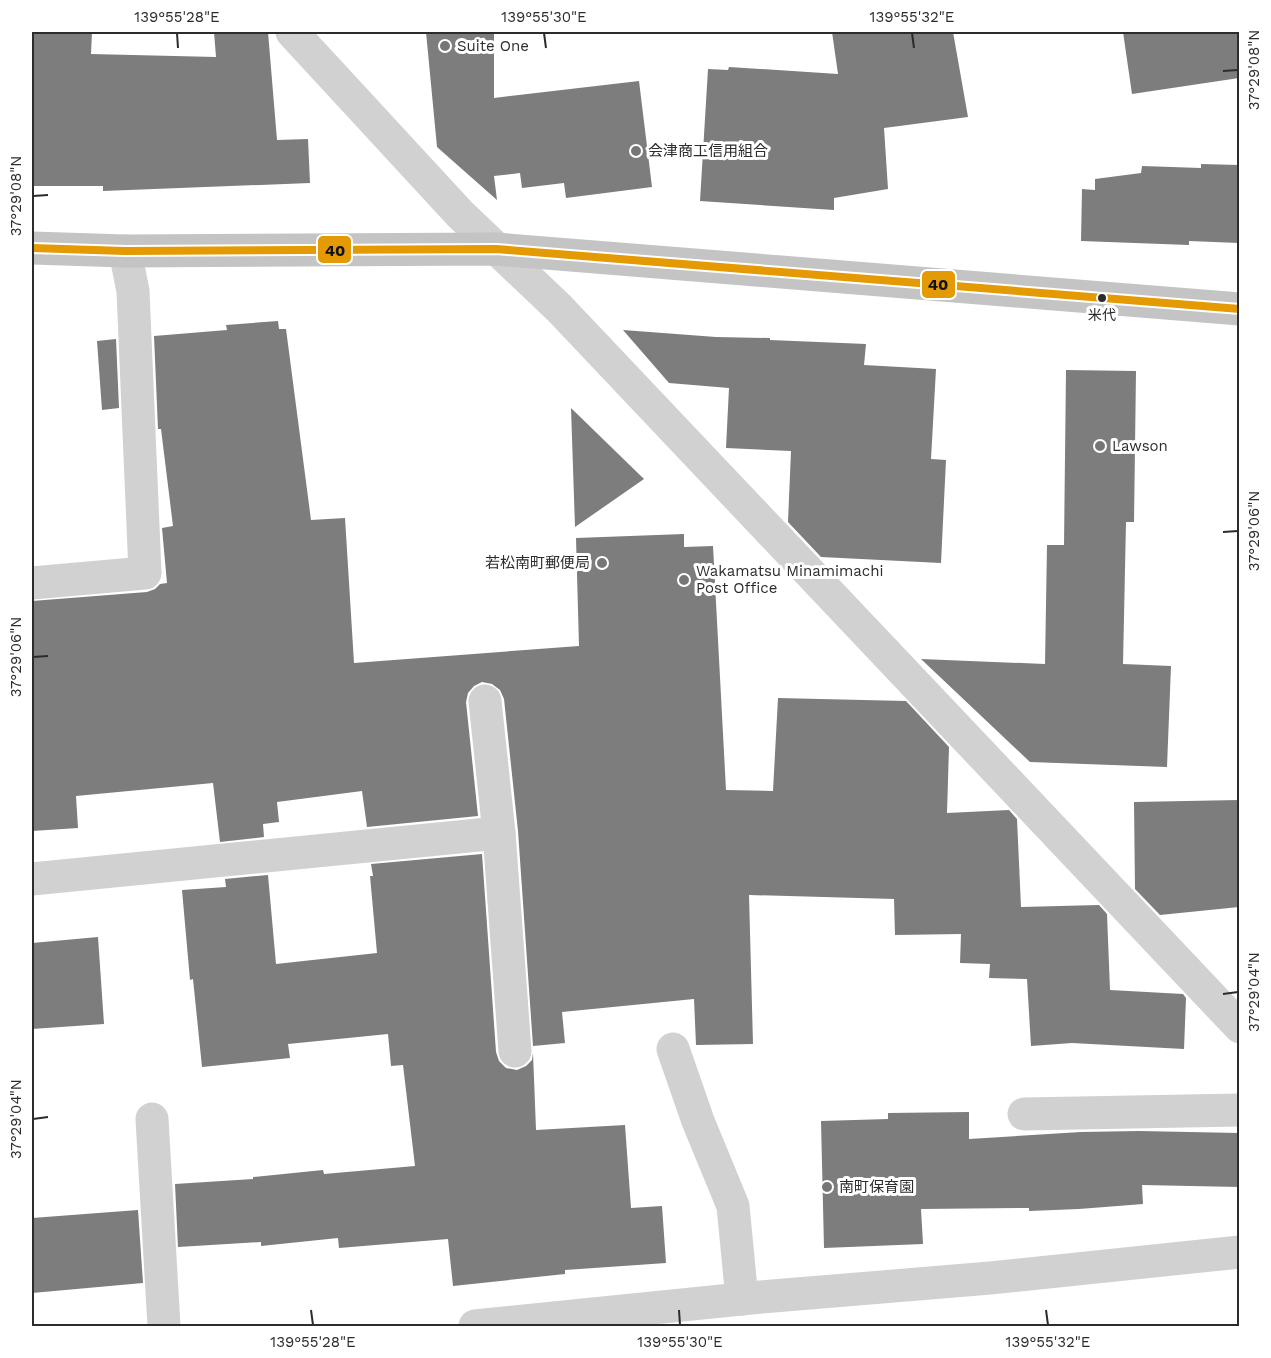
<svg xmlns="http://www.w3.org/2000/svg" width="1271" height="1358" viewBox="0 0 1271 1358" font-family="'Work Sans','Noto Sans JP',sans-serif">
  <rect width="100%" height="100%" fill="#fff"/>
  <g fill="#7d7d7d">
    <path d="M 32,32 L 92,32 L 91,54 L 216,57 L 214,32 L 268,32 L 277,140 L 308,139 L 310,183 L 103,191 L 103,186 L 32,186 Z"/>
    <path d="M 426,32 L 494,32 L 494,98 L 639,81 L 652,187 L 566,198 L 564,183 L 522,188 L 520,173 L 494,176 L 497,200 L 437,147 Z"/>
    <path d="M 832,32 L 953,32 L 968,117 L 884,128 L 888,189 L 834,198 L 834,210 L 700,201 L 708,69 L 728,70 L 729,67 L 838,74 Z"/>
    <path d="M 1123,32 L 1239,32 L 1239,78 L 1132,94 Z"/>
    <path d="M 1201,164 L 1239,165 L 1239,243 L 1189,241 L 1189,245 L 1081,241 L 1082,189 L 1095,190 L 1095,179 L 1141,173 L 1142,166 L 1201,168 Z"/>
    <path d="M 278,321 L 279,329 L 286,329 L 311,520 L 345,518 L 354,663 L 579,646 L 576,538 L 684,534 L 684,547 L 713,546 L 726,790 L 773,791 L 778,698 L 906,701 L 949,747 L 947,813 L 1009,810 L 1017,819 L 1021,907 L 1099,905 L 1107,914 L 1110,990 L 1183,994 L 1186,998 L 1184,1049 L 1072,1043 L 1031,1046 L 1027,979 L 989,978 L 990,964 L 960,963 L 961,934 L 895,935 L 894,899 L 749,895 L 753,1044 L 696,1045 L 694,999 L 562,1012 L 565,1043 L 533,1046 L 518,831 L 504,699 L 500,690 L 492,684 L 482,682 L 474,686 L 468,693 L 466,702 L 478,816 L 367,827 L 362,791 L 277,802 L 279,822 L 263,824 L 264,837 L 220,842 L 213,783 L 76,796 L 78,828 L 32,831 L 32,601 L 147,592 L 155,589 L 160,584 L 167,583 L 162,528 L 173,526 L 161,429 L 158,429 L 154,336 L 227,330 L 226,325 Z"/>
    <path d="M 623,330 L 716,337 L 770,338 L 770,340 L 866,344 L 864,365 L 936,369 L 931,459 L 946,460 L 941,563 L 821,557 L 788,522 L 791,451 L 726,448 L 729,388 L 669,383 Z"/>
    <path d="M 116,339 L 119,408 L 102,410 L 97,341 Z"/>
    <path d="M 1066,370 L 1136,371 L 1134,522 L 1126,522 L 1123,664 L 1171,666 L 1167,767 L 1030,762 L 921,659 L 1045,664 L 1047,545 L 1064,545 Z"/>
    <path d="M 571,408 L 644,479 L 575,527 Z"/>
    <path d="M 1239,800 L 1239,907 L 1160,915 L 1135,889 L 1134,802 Z"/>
    <path d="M 482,854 L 496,1052 L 499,1061 L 506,1068 L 517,1070 L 526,1066 L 532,1060 L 533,1053 L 536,1130 L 625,1125 L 631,1208 L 662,1206 L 666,1263 L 565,1270 L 565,1274 L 453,1286 L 448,1239 L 339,1248 L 338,1238 L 261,1246 L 261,1242 L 178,1247 L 175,1184 L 253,1179 L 253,1177 L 323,1170 L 324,1174 L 415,1166 L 403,1065 L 391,1066 L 388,1034 L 288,1044 L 290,1058 L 202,1067 L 193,979 L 190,980 L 182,890 L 226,887 L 225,879 L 268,875 L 276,964 L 377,953 L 370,876 L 373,876 L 371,864 Z"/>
    <path d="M 98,937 L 104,1024 L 32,1029 L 32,943 Z"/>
    <path d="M 969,1112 L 969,1139 L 1081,1132 L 1139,1131 L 1239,1133 L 1239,1187 L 1142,1185 L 1143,1204 L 1079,1209 L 1029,1211 L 1029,1208 L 921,1209 L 923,1244 L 824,1248 L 821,1121 L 888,1119 L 888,1113 Z"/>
    <path d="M 138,1210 L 143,1283 L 32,1293 L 32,1218 Z"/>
  </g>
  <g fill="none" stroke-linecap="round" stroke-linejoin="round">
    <g stroke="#d1d1d1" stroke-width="33">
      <path d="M 292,32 L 460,214 L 559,308 L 1240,1027"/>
      <path d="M 32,583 L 145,573 L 133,291 L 125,251"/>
      <path d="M 499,833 L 515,1051"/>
      <path d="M 32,879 L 499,833 L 485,701"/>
      <path d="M 673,1049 L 698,1121 L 733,1206 L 742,1299"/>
      <path d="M 1024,1114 L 1240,1110"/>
      <path d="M 152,1119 L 164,1326"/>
      <path d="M 475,1326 L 761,1297 L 990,1278 L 1240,1252"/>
    </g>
    <path stroke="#c4c4c4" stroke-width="33" d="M 32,248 L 125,251 L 496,249 L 1240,309"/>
    <g stroke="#fff" stroke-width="12">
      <path id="bus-1" d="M 32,248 L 125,251 L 496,249 L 1240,309"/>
    </g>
    <use href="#bus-1" stroke="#e39a04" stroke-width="8"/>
  </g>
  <path fill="none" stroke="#2c2c2c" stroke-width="2" d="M 177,33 L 178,48M 544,33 L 546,48M 912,33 L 914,48M 1223,71 L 1238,70M 33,196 L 48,195M 1223,532 L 1238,531M 33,657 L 48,656M 1223,994 L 1238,992M 33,1119 L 48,1117M 311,1310 L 313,1325M 679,1310 L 680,1325M 1046,1310 L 1048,1325"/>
  <g fill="#767676" stroke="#fff" stroke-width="2">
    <circle cx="445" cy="46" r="6"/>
    <circle cx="636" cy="151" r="6"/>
    <circle cx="1100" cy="446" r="6"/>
    <circle cx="602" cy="563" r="6"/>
    <circle cx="684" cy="580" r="6"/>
    <circle cx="827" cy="1187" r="6"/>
  </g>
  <circle fill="#2c2c2c" stroke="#fff" stroke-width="2" cx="1102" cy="298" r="5"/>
  <g text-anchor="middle" stroke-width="6" stroke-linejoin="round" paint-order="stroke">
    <g font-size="14" fill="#2c2c2c" stroke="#fff">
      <text x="1102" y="320">米代</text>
    </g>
    <g font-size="15" fill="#2c2c2c" stroke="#fff" text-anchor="start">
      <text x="457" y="51">Suite One</text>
      <text x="648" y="156">会津商工信用組合</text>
      <text x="1112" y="451">Lawson</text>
      <text x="590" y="568" text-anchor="end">若松南町郵便局</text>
      <text x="696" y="576">Wakamatsu Minamimachi<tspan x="696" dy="17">Post Office</tspan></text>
      <text x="839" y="1192">南町保育園</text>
    </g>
  </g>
  <g stroke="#fff" stroke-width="2">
    <rect x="317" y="235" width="35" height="29" rx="6" fill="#e39a04"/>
    <rect x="921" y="270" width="35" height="29" rx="6" fill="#e39a04"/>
  </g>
  <g font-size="16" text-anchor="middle" font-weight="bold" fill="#111">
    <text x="335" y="256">40</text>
    <text x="938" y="290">40</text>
  </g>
  <rect width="1271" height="1358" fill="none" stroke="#ffffff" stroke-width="66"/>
  <rect x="33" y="33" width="1205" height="1292" fill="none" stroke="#2c2c2c" stroke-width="2"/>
  <g font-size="15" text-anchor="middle" fill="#2c2c2c">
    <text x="177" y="22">139°55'28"E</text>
    <text x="544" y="22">139°55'30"E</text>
    <text x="912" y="22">139°55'32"E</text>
    <text transform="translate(1254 70) rotate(-90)" y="5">37°29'08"N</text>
    <text transform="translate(16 196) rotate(-90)" y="5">37°29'08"N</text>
    <text transform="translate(1254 531) rotate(-90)" y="5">37°29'06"N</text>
    <text transform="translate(16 657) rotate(-90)" y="5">37°29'06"N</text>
    <text transform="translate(1254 992) rotate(-90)" y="5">37°29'04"N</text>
    <text transform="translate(16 1119) rotate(-90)" y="5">37°29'04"N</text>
    <text x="313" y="1347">139°55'28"E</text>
    <text x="680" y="1347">139°55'30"E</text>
    <text x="1048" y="1347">139°55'32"E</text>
  </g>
</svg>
